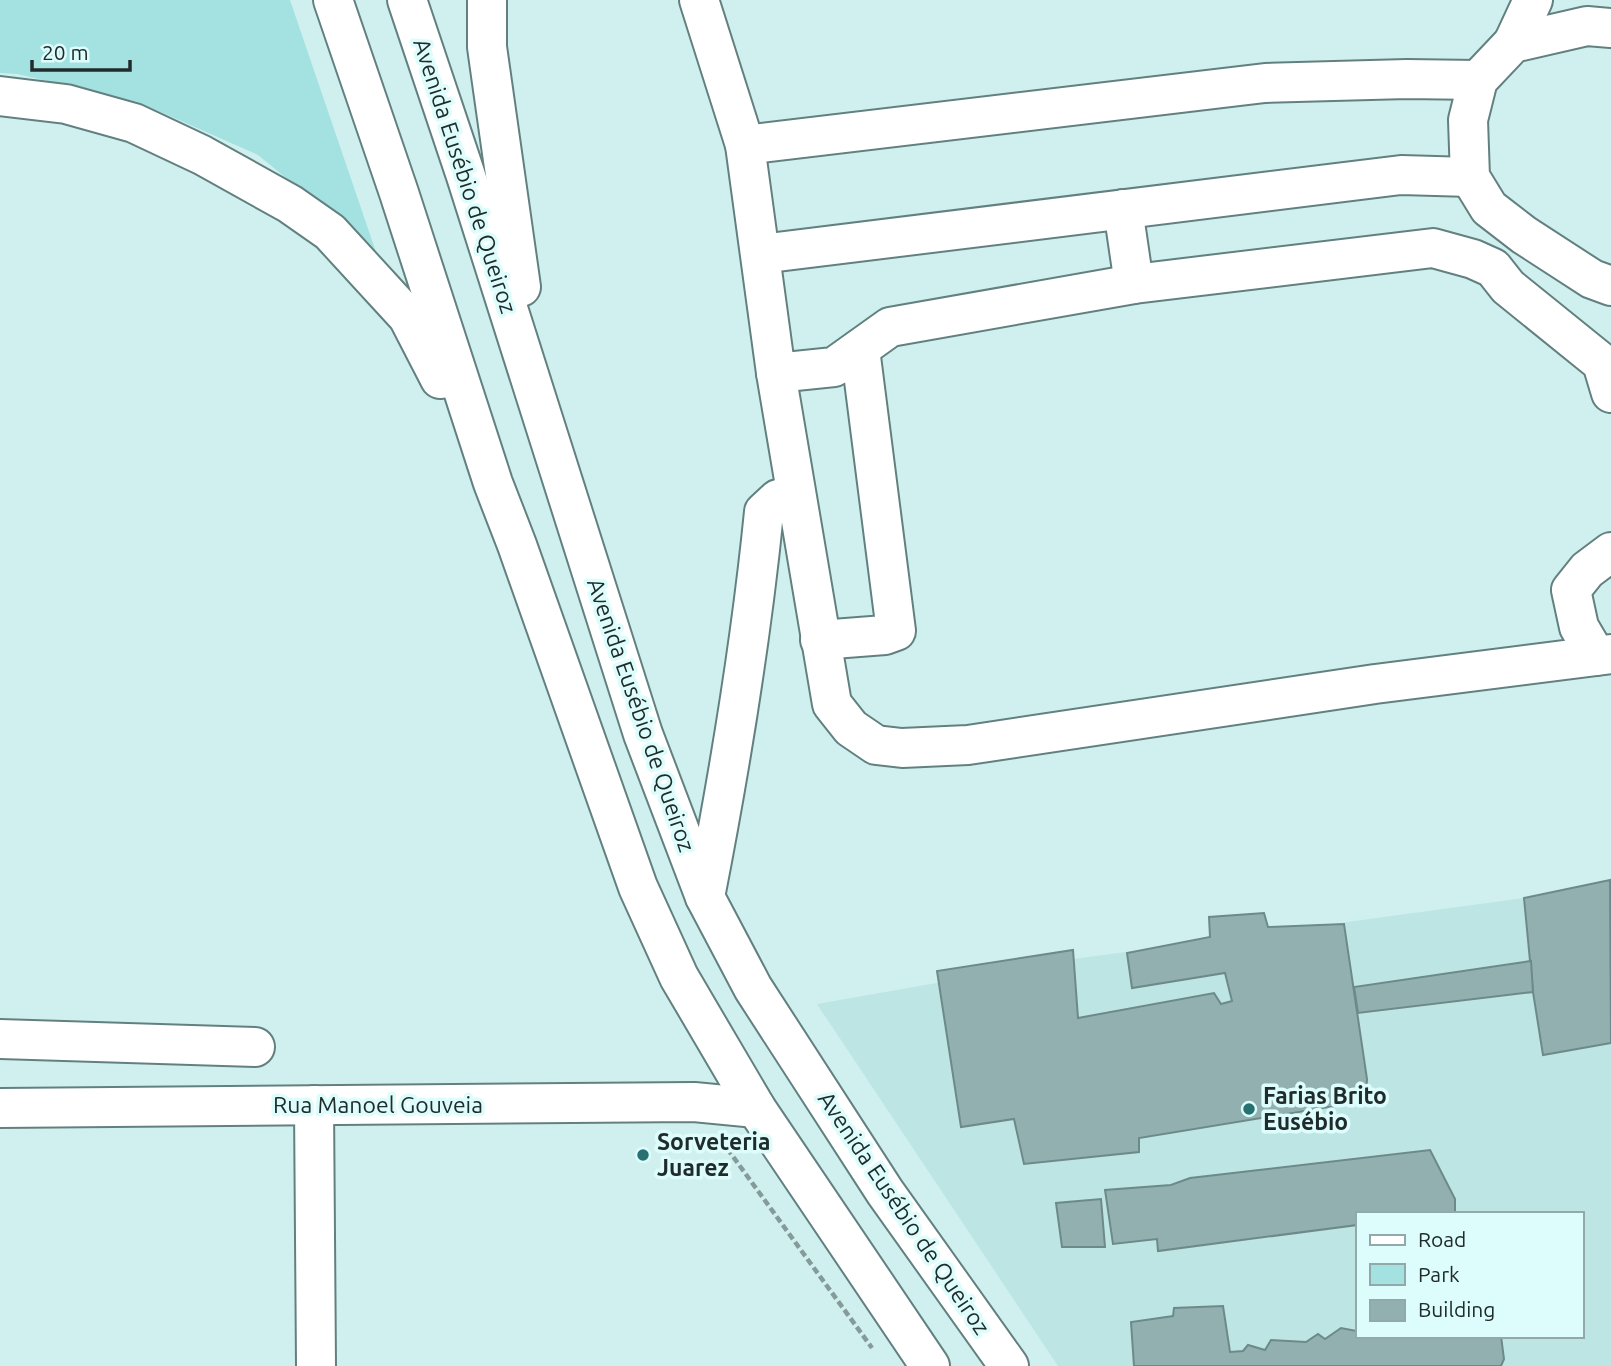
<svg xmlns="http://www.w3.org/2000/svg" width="1611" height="1366" viewBox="0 0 1611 1366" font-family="Ubuntu,sans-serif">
  <rect width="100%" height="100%" fill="#d0f0ef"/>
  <path fill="#bce5e4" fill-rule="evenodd" d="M 1611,880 L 1611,1366 L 1058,1366 L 817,1004 L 1074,959 L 1524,898 ZM 1357,1214 L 1581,1214 L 1581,1336 L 1357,1336 Z"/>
  <path fill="#a4e2e1" d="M 0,0 L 290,0 L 376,252 L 258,155 L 138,102 L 17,74 L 0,73 Z"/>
  <g fill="#91b0af" stroke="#6d8a89" stroke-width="2">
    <path d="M 1610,880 L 1611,1043 L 1543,1055 L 1533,992 L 1524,898 Z"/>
    <path d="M 1264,913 L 1268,927 L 1344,924 L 1367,1079 L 1366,1101 L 1139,1138 L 1139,1152 L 1024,1164 L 1014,1119 L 961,1127 L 937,971 L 1073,950 L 1078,1018 L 1214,993 L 1221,1004 L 1232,1001 L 1225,973 L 1132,988 L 1127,953 L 1210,937 L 1209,917 Z"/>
    <path d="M 1531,961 L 1533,992 L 1358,1013 L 1354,987 Z"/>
    <path d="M 1430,1150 L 1455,1199 L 1455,1212 L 1357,1214 L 1357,1225 L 1158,1251 L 1157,1239 L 1113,1244 L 1105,1190 L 1171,1185 L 1190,1178 Z"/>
    <path d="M 1101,1199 L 1105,1247 L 1062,1247 L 1056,1203 Z"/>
    <path d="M 1223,1306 L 1230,1352 L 1243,1351 L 1248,1345 L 1265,1350 L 1271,1340 L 1306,1342 L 1318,1334 L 1325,1339 L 1341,1328 L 1357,1331 L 1357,1336 L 1501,1336 L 1504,1359 L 1501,1366 L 1134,1366 L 1131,1322 L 1173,1316 L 1174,1308 Z"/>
  </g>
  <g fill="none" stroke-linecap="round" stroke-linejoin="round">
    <g stroke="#638080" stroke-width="42">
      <g id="minor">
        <path d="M 699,0 L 745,145 L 776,373 L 832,704 L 851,728 L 876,745 L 902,748 L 968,745 L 1375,684 L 1611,654"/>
        <path d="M 1611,28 L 1587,26 L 1513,43 L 1478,80 L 1468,120 L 1470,177 L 1489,208 L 1524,235 L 1592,279 L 1611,286"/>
        <path d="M 1513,43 L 1533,0"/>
        <path d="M 745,145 L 1265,83 L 1407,79 L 1478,80"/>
        <path d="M 1123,209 L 1134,284"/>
        <path d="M 761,254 L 1401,175 L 1470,177"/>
        <path d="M 776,373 L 834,367 L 890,327 L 1134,284 L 1433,248 L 1473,259 L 1493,268 L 1508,287 L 1602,363 L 1611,393"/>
        <path d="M 820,640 L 885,635 L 896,631 L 860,349"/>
        <path d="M 1596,656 L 1579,627 L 1571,590 L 1587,570 L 1611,552"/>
        <path d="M 705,897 C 730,769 751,642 764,512 L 778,499 L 796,496"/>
        <path d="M 0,1039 L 255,1047"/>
        <path d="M 314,1105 L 316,1366"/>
        <path d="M 0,1108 L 694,1102 L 756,1108"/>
      </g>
    </g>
    <g stroke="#638080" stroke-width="42">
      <g id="highway">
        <path d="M 333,0 L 399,193 L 493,483 L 517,545 L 638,887 L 679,977 L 756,1108 L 930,1366"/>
        <path d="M 407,0 L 466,176 L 643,734 L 705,897 L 753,988 L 885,1192 L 1009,1366"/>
        <path d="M 487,0 L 487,47 L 521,287"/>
        <path d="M 0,96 L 66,104 L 134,123 L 202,155 L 290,204 L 330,232 L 408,317 L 440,379"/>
      </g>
    </g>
    <path stroke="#849b9a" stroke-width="4.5" stroke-dasharray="7 3.5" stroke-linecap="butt" d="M 721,1140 L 872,1348"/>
    <use href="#minor" stroke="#fff" stroke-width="38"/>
    <use href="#highway" stroke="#fff" stroke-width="38"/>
  </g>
  <g fill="#277171" stroke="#ddfdfc" stroke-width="2.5">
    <circle cx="1249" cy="1109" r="7"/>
    <circle cx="643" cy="1155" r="7"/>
  </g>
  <g text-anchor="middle" stroke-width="7" stroke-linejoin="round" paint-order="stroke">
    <g font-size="23" fill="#202c2c" stroke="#ddfdfc">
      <text transform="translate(465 176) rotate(72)" y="8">Avenida Eusébio de Queiroz</text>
      <text transform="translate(641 715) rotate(71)" y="8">Avenida Eusébio de Queiroz</text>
      <text x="378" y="1113">Rua Manoel Gouveia</text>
      <text transform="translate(904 1213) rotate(56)" y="8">Avenida Eusébio de Queiroz</text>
    </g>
    <g font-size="23" font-weight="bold" fill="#202c2c" stroke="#ddfdfc" text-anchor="start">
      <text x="1263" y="1104">Farias Brito<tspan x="1263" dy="26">Eusébio</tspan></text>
      <text x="657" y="1150">Sorveteria<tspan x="657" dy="26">Juarez</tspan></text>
    </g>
  </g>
  <rect x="1356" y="1212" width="228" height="126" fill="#ddfdfc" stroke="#91a9a9" stroke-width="2"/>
  <rect x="1370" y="1235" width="35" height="10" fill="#ffffff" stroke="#91a9a9" stroke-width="2"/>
  <text x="1418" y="1247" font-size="21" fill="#202c2c">Road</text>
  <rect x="1370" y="1264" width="35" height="21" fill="#a4e2e1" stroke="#91a9a9" stroke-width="2"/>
  <text x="1418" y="1282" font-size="21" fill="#202c2c">Park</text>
  <rect x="1370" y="1300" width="35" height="21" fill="#91b0af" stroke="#91a9a9" stroke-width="2"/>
  <text x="1418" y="1317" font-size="21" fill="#202c2c">Building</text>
  <path d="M32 60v10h98v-10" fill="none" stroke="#202c2c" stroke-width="3.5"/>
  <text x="42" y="60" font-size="21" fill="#202c2c" stroke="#ddfdfc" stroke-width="5" paint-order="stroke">20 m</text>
</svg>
